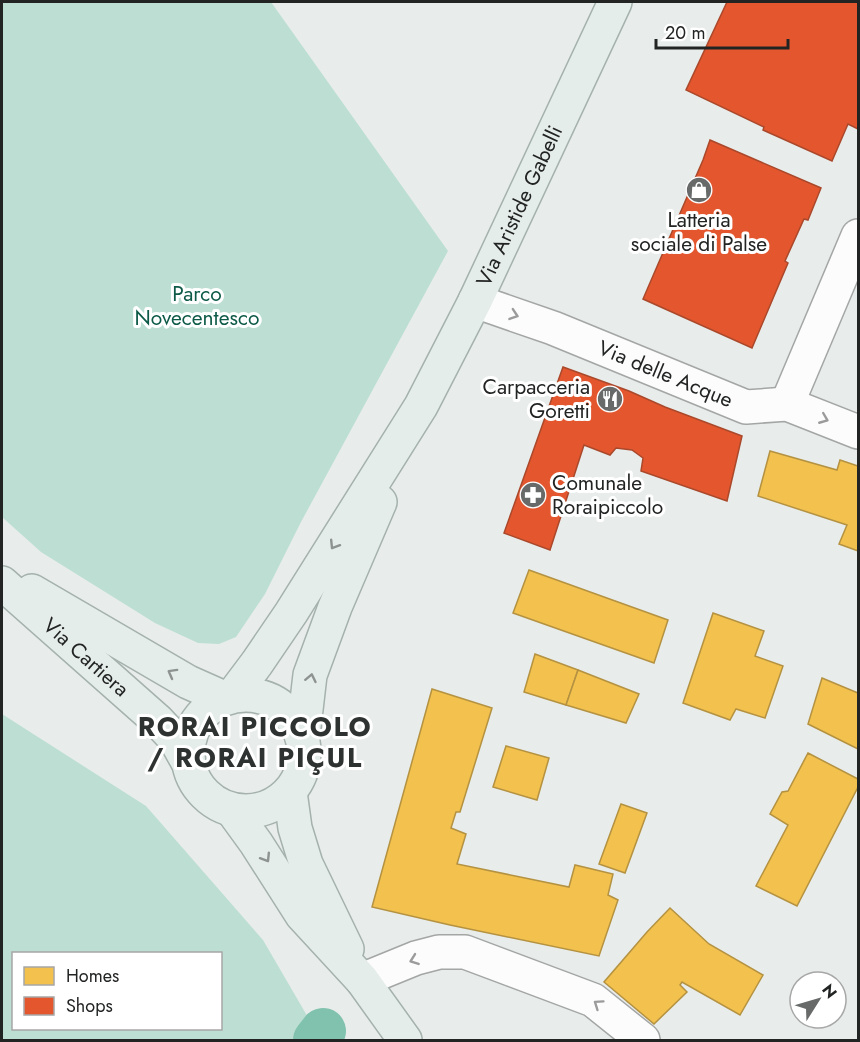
<svg xmlns="http://www.w3.org/2000/svg" width="860" height="1042" viewBox="0 0 860 1042" font-family="Jost,sans-serif">
  <rect width="100%" height="100%" fill="#e8ecea"/>
  <g fill="#bddfd3" fill-rule="evenodd">
    <path d="M 2,2 L 271,2 L 448,251 L 301,522 L 265,594 L 236,637 L 219,644 L 198,643 L 155,623 L 41,552 L 2,517 Z"/>
    <path d="M 2,714 L 146,806 L 263,940 L 309,1019 L 292,1040 L 2,1040 ZM 14,954 L 220,954 L 220,1028 L 14,1028 Z"/>
  </g>
  <g fill="#f2c14e" stroke="#b49241" stroke-width="1.5">
    <path d="M 770,451 L 837,470 L 840,460 L 858,466 L 858,551 L 839,544 L 847,525 L 758,496 Z"/>
    <path d="M 529,570 L 668,620 L 654,663 L 513,613 Z"/>
    <path d="M 713,613 L 764,631 L 755,656 L 783,666 L 765,718 L 736,709 L 730,720 L 683,703 Z"/>
    <path d="M 535,654 L 578,670 L 566,705 L 524,692 Z"/>
    <path d="M 578,670 L 639,694 L 626,723 L 566,705 Z"/>
    <path d="M 822,678 L 858,693 L 858,749 L 808,724 Z"/>
    <path d="M 432,689 L 492,708 L 460,812 L 456,812 L 451,828 L 466,834 L 457,864 L 569,887 L 575,865 L 613,874 L 608,895 L 618,900 L 599,956 L 450,925 L 372,907 Z"/>
    <path d="M 506,746 L 549,758 L 537,800 L 493,787 Z"/>
    <path d="M 808,753 L 858,779 L 858,787 L 797,906 L 756,886 L 788,825 L 770,814 L 782,792 L 788,791 Z"/>
    <path d="M 621,804 L 647,813 L 625,873 L 599,864 Z"/>
    <path d="M 670,908 L 709,944 L 763,975 L 740,1015 L 682,982 L 680,985 L 687,992 L 654,1024 L 604,982 L 647,932 Z"/>
  </g>
  <g fill="#e4572e" stroke="#aa482b" stroke-width="1.5">
    <path d="M 727,2 L 858,2 L 858,129 L 848,124 L 832,161 L 763,130 L 764,127 L 686,90 Z"/>
    <path d="M 710,140 L 821,188 L 808,220 L 804,219 L 785,261 L 788,263 L 752,348 L 643,299 L 703,160 Z"/>
    <path d="M 563,367 L 629,391 L 665,407 L 742,436 L 727,501 L 641,471 L 643,458 L 632,450 L 616,448 L 610,455 L 584,445 L 550,550 L 504,533 Z"/>
  </g>
  <g fill="none" stroke-linecap="round" stroke-linejoin="round">
    <path stroke="#80c2ae" stroke-width="46" d="M 316,1040 L 323,1031"/>
    <g stroke="#a3a6a5" stroke-width="36">
      <g id="minor">
        <path id="s1" d="M 475,301 L 553,328 L 746,407 L 787,404 L 858,432"/>
        <path d="M 787,404 L 858,236"/>
        <path d="M 362,980 L 416,958 L 439,952 L 465,952 L 593,1000 L 643,1040"/>
      </g>
    </g>
    <g stroke="#a4b1ad" stroke-width="36">
      <g id="major">
        <path id="s2" d="M 2,583 L 158,721 L 175,739 L 189,764"/>
        <path d="M 32,591 L 188,682 L 224,698"/>
        <circle cx="246" cy="753" r="58"/>
        <path id="s3" d="M 233,695 L 257,663 L 291,613 L 421,406 L 475,301 L 615,2"/>
        <path d="M 303,735 L 310,675 L 335,607 L 380,502"/>
        <path d="M 290,792 L 295,828 L 306,864 L 347,949"/>
        <path d="M 232,810 L 256,843 L 302,915 L 362,980 L 405,1040"/>
      </g>
    </g>
    <use href="#minor" stroke="#fcfcfc" stroke-width="33"/>
    <use href="#major" stroke="#e5edea" stroke-width="33"/>
  </g>
  <defs><path id="oneway-chevron" d="M-2-3.5L2.5 0L-2 3.5" fill="none" stroke-width="1.6" stroke-linecap="round" stroke-linejoin="round" transform="scale(1.5)"/></defs>
  <g stroke="#9a9b9a">
    <use href="#oneway-chevron" transform="translate(514 315) rotate(19)"/>
    <use href="#oneway-chevron" transform="translate(824 419) rotate(22)"/>
    <use href="#oneway-chevron" transform="translate(414 960) rotate(160)"/>
    <use href="#oneway-chevron" transform="translate(598 1004) rotate(-145)"/>
  </g>
  <g stroke="#8d9390">
    <use href="#oneway-chevron" transform="translate(334 545) rotate(122)"/>
    <use href="#oneway-chevron" transform="translate(172 673) rotate(-151)"/>
    <use href="#oneway-chevron" transform="translate(311 678) rotate(-78)"/>
    <use href="#oneway-chevron" transform="translate(266 858) rotate(58)"/>
  </g>
  <defs>
    <g id="shop-disc" transform="scale(1.35)"><circle r="9.5" fill="#676a69" stroke="#fff"/><path d="M-5-2.5h2.3a2.7 3.5 0 0 1 5.4 0H5L5.5 6h-11ZM-1.5-2.5h3a1.5 2.3 0 0 0-3 0Z" fill="#fff"/></g>
    <g id="restaurant-disc" transform="scale(1.35)"><circle r="9.5" fill="#676a69" stroke="#fff"/><path d="M-5-6h1v4h1v-4h1v4h1v-4h1v5L-1.5 .5V6h-2V.5L-5-1ZM5-6V6H3V1.5H1.5Q1.5-4 5-6Z" fill="#fff"/></g>
    <g id="pharmacy-disc" transform="scale(1.35)"><circle r="9.5" fill="#676a69" stroke="#fff"/><path d="M-2-6h4v4h4v4h-4v4h-4v-4h-4v-4h4Z" fill="#fff"/></g>
  </defs>
  <g fill-rule="evenodd">
    <use href="#shop-disc" x="699" y="190"/>
    <use href="#restaurant-disc" x="610" y="399"/>
    <use href="#pharmacy-disc" x="533" y="495"/>
  </g>
  <g text-anchor="middle" stroke-width="6" stroke-linejoin="round" paint-order="stroke">
    <g font-size="21" fill="#222423" stroke="#fff">
      <text dy="7" stroke="none"><textPath href="#s3" startOffset="568">Via Aristide Gabelli</textPath></text>
      <text dy="7" stroke="none"><textPath href="#s1" startOffset="204">Via delle Acque</textPath></text>
      <text dy="7" stroke="none"><textPath href="#s2" startOffset="112">Via Cartiera</textPath></text>
    </g>
    <g font-size="21" fill="#222423" stroke="#fff">
      <text x="699" y="227">Latteria<tspan x="699" dy="24">sociale di Palse</tspan></text>
      <text x="590" y="394" text-anchor="end">Carpacceria<tspan x="590" dy="24">Goretti</tspan></text>
      <text x="552" y="490" text-anchor="start">Comunale<tspan x="552" dy="24">Roraipiccolo</tspan></text>
    </g>
    <g font-size="21" fill="#0d5a48" stroke="#fff">
      <text x="197" y="301">Parco<tspan x="197" dy="24">Novecentesco</tspan></text>
    </g>
    <g font-size="27" font-weight="bold" letter-spacing="1.5" fill="#2e3230" stroke="#fff">
      <text x="255" y="736">RORAI PICCOLO<tspan x="255" dy="31">/ RORAI PIÇUL</tspan></text>
    </g>
  </g>
  <rect width="860" height="1042" fill="none" stroke="#222423" stroke-width="6"/>
  <rect x="12" y="952" width="210" height="78" fill="#ffffff" stroke="#a7a7a7" stroke-width="1.5"/>
  <rect x="24" y="967" width="30" height="18" fill="#f2c14e" stroke="#a7a7a7" stroke-width="1.5"/>
  <text x="66" y="982" font-size="18" fill="#222423">Homes</text>
  <rect x="24" y="997" width="30" height="18" fill="#e4572e" stroke="#a7a7a7" stroke-width="1.5"/>
  <text x="66" y="1012" font-size="18" fill="#222423">Shops</text>
  <g transform="translate(818 1000) rotate(53)"><circle r="28" fill="#ffffff" stroke="#a7a7a7" stroke-width="1.5"/>
  <path d="M0-4.5L10 22L0 15L-10 22Z" fill="#676a69"/>
  <text y="-9" font-size="16" font-weight="bold" text-anchor="middle" fill="#222423">N</text>
  </g>
  <path d="M656 39v9h132v-9" fill="none" stroke="#222423" stroke-width="3"/>
  <text x="665" y="39" font-size="18" fill="#222423" stroke="#ffffff" stroke-width="4.5" paint-order="stroke">20 m</text>
</svg>
